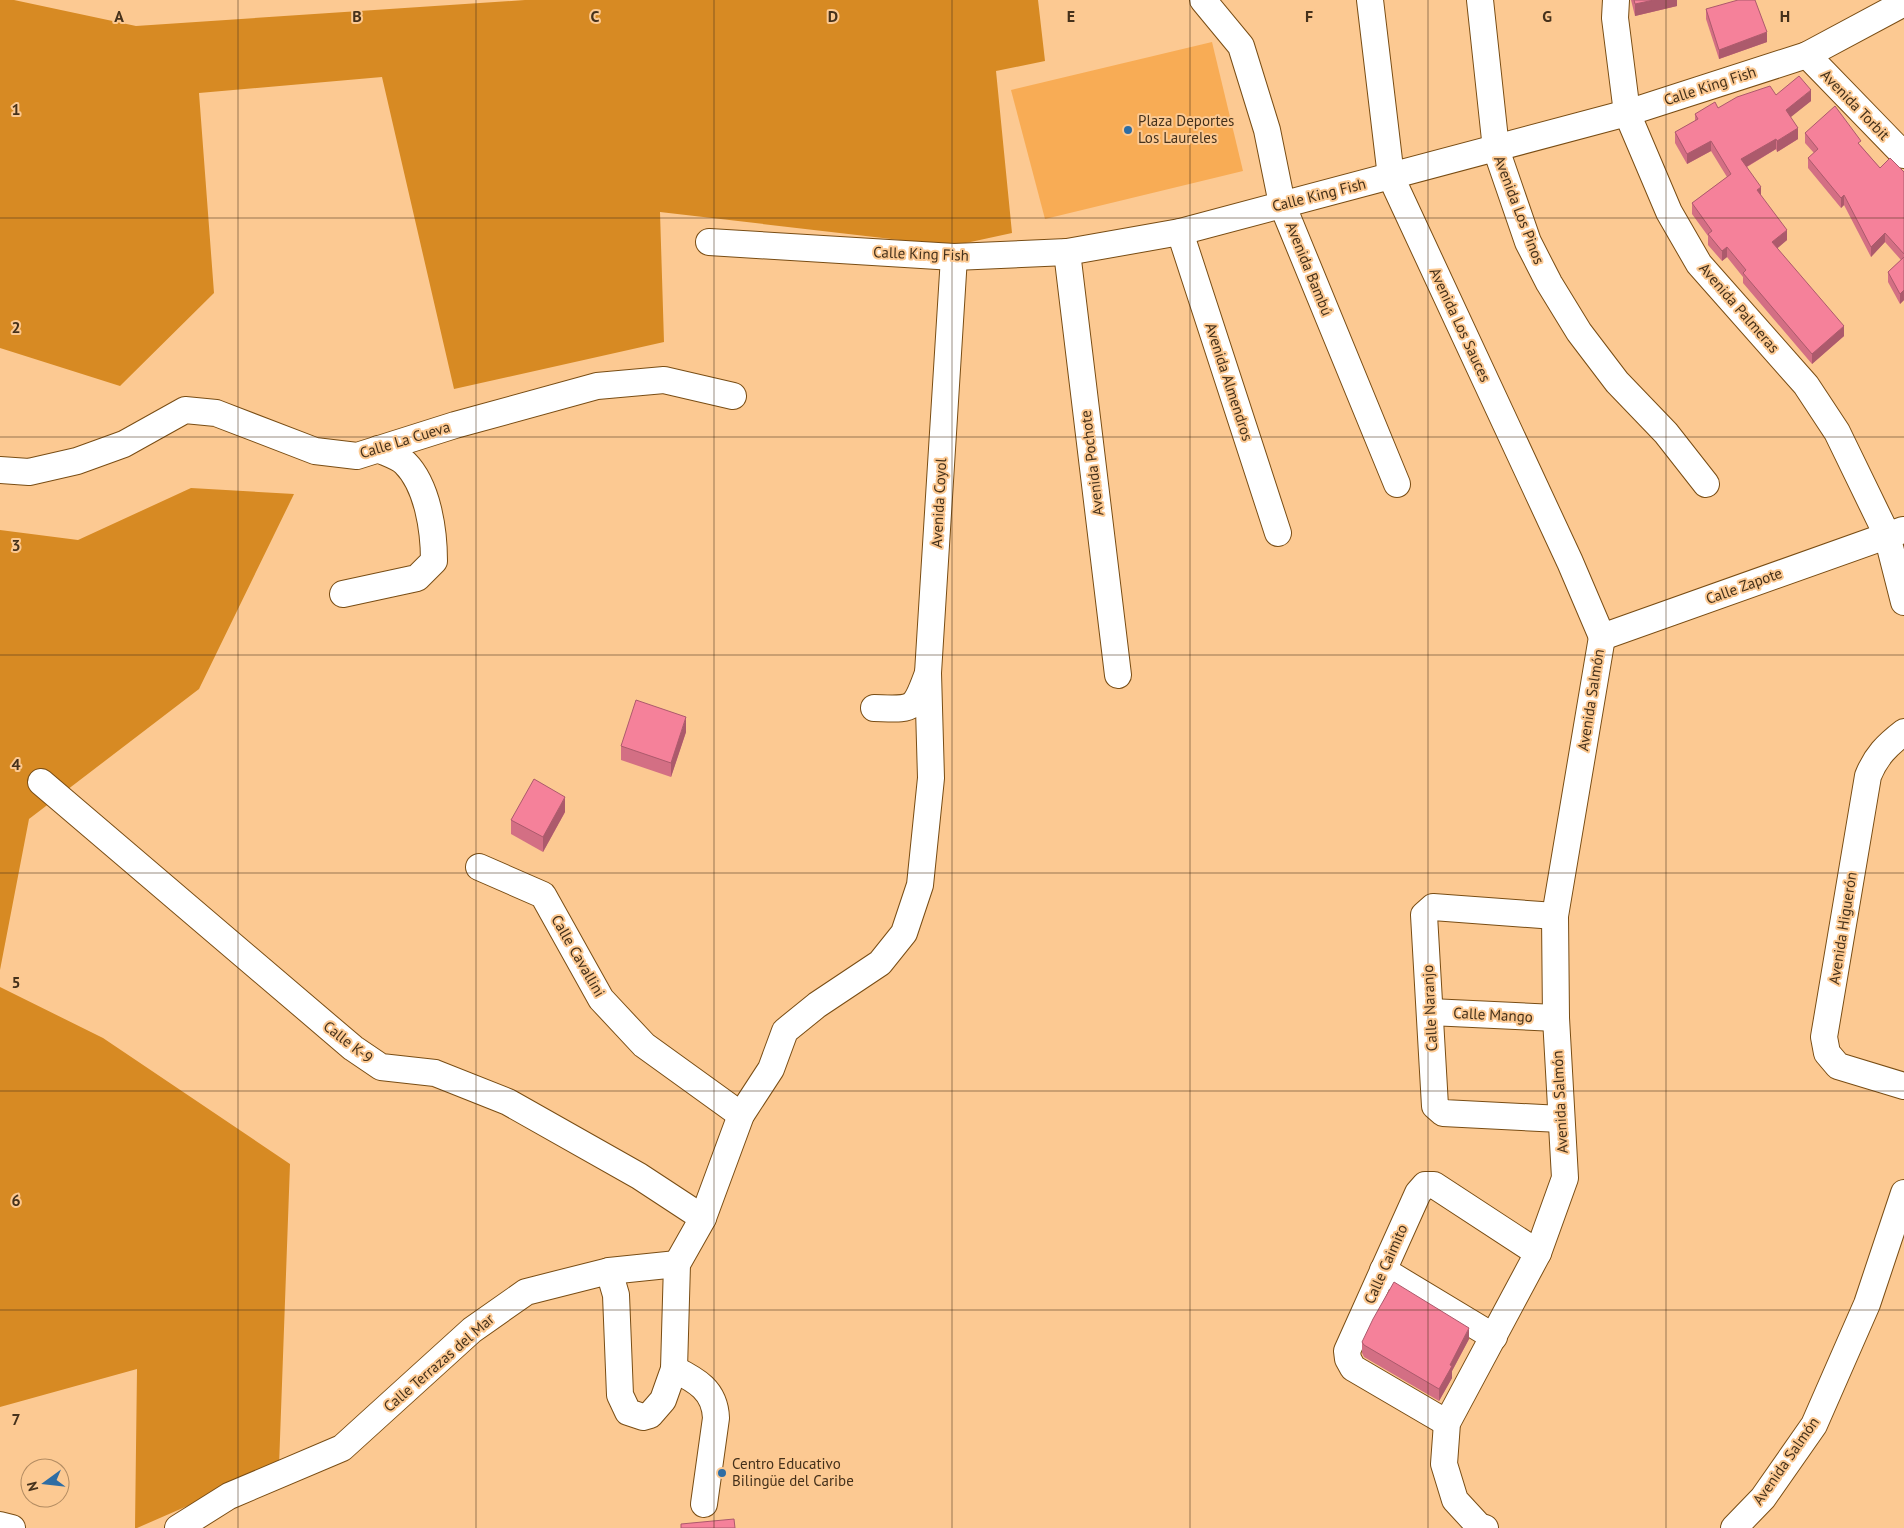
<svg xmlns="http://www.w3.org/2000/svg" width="1904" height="1528" viewBox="0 0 1904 1528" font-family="'PT Sans',sans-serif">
  <rect width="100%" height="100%" fill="#fcc992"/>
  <path fill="#f8ac55" d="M 1212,42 L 1243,171 L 1045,219 L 1011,90 Z"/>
  <g fill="#d78a23">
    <path d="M 0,0 L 14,0 L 136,26 L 525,0 L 1038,0 L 1045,61 L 996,71 L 1012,233 L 952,246 L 660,212 L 664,342 L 454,389 L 382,77 L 199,93 L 214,293 L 120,386 L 0,348 Z"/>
    <path d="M 191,488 L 294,494 L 199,689 L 29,819 L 0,970 L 0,530 L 78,540 Z"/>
    <path d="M 0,987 L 103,1038 L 290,1164 L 279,1466 L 137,1528 L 135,1528 L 137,1369 L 0,1407 Z"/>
  </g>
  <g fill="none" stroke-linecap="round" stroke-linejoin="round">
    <g stroke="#794d14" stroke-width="28">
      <g id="minor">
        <path d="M 1203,0 L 1241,46 L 1267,130 L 1282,204 L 1397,484"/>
        <path d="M 1370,0 L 1391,177 L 1570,562 L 1602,637"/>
        <path d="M 1480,0 L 1496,149 L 1528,242 L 1549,283 L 1579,332 L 1617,382 L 1666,433 L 1706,484"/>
        <path d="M 1616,0 L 1615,18 L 1627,113 L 1669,212 L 1699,264 L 1806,385 L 1837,432 L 1887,535 L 1904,602"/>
        <path d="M 1807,55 L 1904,155"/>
        <path d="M 1180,232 L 1278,533"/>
        <path d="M 709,242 L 954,257 L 1067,252 L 1180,232 L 1627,113 L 1807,55 L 1904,3"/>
        <path d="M 1067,252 L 1118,675"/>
        <path d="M 0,470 L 29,472 L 77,461 L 124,444 L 185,410 L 216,413 L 315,451 L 357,456 L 455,425 L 597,386 L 664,380 L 733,396"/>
        <path d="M 343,594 L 417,578 L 434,561 C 434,531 428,486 405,463 C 399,457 386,453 378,449"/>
        <path d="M 1602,637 L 1903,530"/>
        <path d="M 874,708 C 914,709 914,712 928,673 L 954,257"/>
        <path d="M 1904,732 C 1887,745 1876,756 1868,776 L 1824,1037 L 1827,1053 L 1838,1066 L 1904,1086"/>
        <path d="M 41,782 L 353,1048 L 381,1067 L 435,1073 L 508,1102 L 639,1176 L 703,1218"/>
        <path d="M 479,867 L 543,895 L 601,999 L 644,1045 L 741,1115"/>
        <path d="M 1555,916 L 1433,907 L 1424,915 L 1435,1106 L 1443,1113 L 1561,1119"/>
        <path d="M 1430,1012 L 1556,1018"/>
        <path d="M 1383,1270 L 1494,1337"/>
        <path d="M 609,1271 L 616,1295 L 620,1395 L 628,1412 L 643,1417 L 650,1415 L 663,1400 L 674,1369 L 677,1264 L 703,1218 L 741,1115 L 771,1069 L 785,1031 L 817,1005 L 880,963 L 904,933 L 920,885 L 931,778 L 928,673"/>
        <path d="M 674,1369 C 696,1380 715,1390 716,1418 L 704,1504"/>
        <path d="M 1447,1423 L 1353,1368 L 1348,1359 L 1347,1351 L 1418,1193 L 1425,1185 L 1434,1185 L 1538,1253"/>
        <path d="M 0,1525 L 12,1528"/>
        <path d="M 178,1528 L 229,1496 L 342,1448 L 472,1330 L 526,1292 L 609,1271 L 677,1264"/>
        <path d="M 1485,1528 L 1479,1526 L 1455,1500 L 1444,1464 L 1447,1423 L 1538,1253 L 1565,1178 L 1556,1018 L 1555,916 L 1602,637"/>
        <path d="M 1734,1528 L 1763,1498 L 1814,1425 L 1867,1304 L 1904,1193"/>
      </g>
    </g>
    <use href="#minor" stroke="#fff" stroke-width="26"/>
  </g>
  <g fill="#d36f84">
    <path d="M 1631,0 L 1677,0 L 1677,6 L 1635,16 Z"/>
    <path d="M 1706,9 L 1767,42 L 1719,59 L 1706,19 Z"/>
    <path d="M 1776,95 L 1811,101 L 1790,117 L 1798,139 L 1777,152 L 1776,149 L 1747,167 L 1761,196 L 1787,240 L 1777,248 L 1844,336 L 1812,364 L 1743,283 L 1743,277 L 1727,257 L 1722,261 L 1708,245 L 1708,236 L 1692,214 L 1692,203 L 1727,177 L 1711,151 L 1687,164 L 1675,143 L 1675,132 L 1695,121 L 1695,114 Z"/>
    <path d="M 1805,133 L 1861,146 L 1880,168 L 1904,172 L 1904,300 L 1900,304 L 1888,282 L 1888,272 L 1901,260 L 1885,242 L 1871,257 L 1844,205 L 1841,208 L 1808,168 L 1808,158 L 1814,153 L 1805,143 Z"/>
    <path d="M 686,732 L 671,777 L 621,760 L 621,746 Z"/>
    <path d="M 565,812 L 543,852 L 511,834 L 511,820 Z"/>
    <path d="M 1469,1339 L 1452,1371 L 1452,1378 L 1439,1401 L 1364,1357 L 1362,1353 L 1362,1342 Z"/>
  </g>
  <g fill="#ac5a6c">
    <path d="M 1654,0 L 1677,0 L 1677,6 L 1635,16 L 1635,4 Z"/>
    <path d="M 1767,32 L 1767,42 L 1719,59 L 1719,50 Z"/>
    <path d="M 1811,90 L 1811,101 L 1786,121 L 1786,110 Z"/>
    <path d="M 1798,128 L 1798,139 L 1777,152 L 1777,141 Z"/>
    <path d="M 1776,139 L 1776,149 L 1741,170 L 1741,159 Z"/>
    <path d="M 1711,141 L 1711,151 L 1687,164 L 1687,154 Z"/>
    <path d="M 1761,187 L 1761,197 L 1757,190 Z"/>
    <path d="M 1844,195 L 1844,205 L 1841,208 L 1841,198 Z"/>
    <path d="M 1787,230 L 1787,240 L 1772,253 L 1772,242 Z"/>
    <path d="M 1885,233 L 1885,242 L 1871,257 L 1871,247 Z"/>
    <path d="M 1727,247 L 1727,257 L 1722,261 L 1722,251 Z"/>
    <path d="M 1904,290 L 1904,300 L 1900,304 L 1900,294 Z"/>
    <path d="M 1844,326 L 1844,336 L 1812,364 L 1812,354 Z"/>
    <path d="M 686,717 L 686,732 L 671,777 L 671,763 Z"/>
    <path d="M 565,797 L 565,812 L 543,852 L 543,837 Z"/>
    <path d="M 1469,1328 L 1469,1339 L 1452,1371 L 1452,1378 L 1439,1401 L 1439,1389 L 1450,1365 Z"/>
  </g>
  <g fill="#f5819a" stroke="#ac5a6c">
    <path d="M 1634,0 L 1654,0 L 1635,4 Z"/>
    <path d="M 1738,0 L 1755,0 L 1767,32 L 1719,50 L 1706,9 Z"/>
    <path d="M 1799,76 L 1811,90 L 1786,110 L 1798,128 L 1777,141 L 1776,139 L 1741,159 L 1761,187 L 1757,190 L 1787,230 L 1772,242 L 1844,326 L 1812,354 L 1743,273 L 1746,270 L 1727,247 L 1722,251 L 1708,234 L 1712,231 L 1692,203 L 1731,174 L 1711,141 L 1687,154 L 1675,132 L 1698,119 L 1695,114 L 1715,102 L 1718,108 L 1737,97 L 1770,86 L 1776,95 Z"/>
    <path d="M 1835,106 L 1861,141 L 1858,143 L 1880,168 L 1890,158 L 1904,172 L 1904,254 L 1885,233 L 1871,247 L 1844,195 L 1841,198 L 1808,158 L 1818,149 L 1805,133 Z"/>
    <path d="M 1904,257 L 1904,290 L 1900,294 L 1888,272 Z"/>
    <path d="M 636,700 L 686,717 L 671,763 L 621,746 Z"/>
    <path d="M 534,779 L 565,797 L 543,837 L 511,820 Z"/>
    <path d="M 1394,1282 L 1469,1328 L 1450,1365 L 1452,1366 L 1439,1389 L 1364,1345 L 1362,1342 L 1373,1319 Z"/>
    <path d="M 734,1519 L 735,1528 L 681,1528 L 681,1524 Z"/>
  </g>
  <path fill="none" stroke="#45311b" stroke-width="1" stroke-opacity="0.55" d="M 238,0 L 238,1528M 476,0 L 476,1528M 714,0 L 714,1528M 952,0 L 952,1528M 1190,0 L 1190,1528M 1428,0 L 1428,1528M 1666,0 L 1666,1528M 0,218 L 1904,218M 0,437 L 1904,437M 0,655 L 1904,655M 0,873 L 1904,873M 0,1091 L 1904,1091M 0,1310 L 1904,1310"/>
  <g fill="#2e6da4" stroke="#fcc992" stroke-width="2">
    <circle cx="1128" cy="130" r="5"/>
    <circle cx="722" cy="1473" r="5"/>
  </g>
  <g text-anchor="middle" stroke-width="4" stroke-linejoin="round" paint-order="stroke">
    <g font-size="15" fill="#45311b" stroke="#fcc992">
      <text transform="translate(1710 86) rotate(-18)" y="5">Calle King Fish</text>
      <text transform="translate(1855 105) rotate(46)" y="5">Avenida Torbit</text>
      <text transform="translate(1319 195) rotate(-14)" y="5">Calle King Fish</text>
      <text transform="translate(1519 210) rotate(69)" y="5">Avenida Los Pinos</text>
      <text transform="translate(921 254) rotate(2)" y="5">Calle King Fish</text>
      <text transform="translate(1309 269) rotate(68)" y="5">Avenida Bambú</text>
      <text transform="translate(1739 308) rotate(49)" y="5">Avenida Palmeras</text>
      <text transform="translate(1460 325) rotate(65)" y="5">Avenida Los Sauces</text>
      <text transform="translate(1229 382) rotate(72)" y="5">Avenida Almendros</text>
      <text transform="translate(405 440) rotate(-17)" y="5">Calle La Cueva</text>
      <text transform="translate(1092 463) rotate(-97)" y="5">Avenida Pochote</text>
      <text transform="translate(939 503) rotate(-87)" y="5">Avenida Coyol</text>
      <text transform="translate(1744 586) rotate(-20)" y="5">Calle Zapote</text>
      <text transform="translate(1591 700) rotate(-81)" y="5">Avenida Salmón</text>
      <text transform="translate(1843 928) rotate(-81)" y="5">Avenida Higuerón</text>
      <text transform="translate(578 956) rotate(60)" y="5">Calle Cavallini</text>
      <text transform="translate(1430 1008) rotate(-93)" y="5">Calle Naranjo</text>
      <text transform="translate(1493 1015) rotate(3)" y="5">Calle Mango</text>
      <text transform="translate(348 1042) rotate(38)" y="5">Calle K-9</text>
      <text transform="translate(1560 1102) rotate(-93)" y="5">Avenida Salmón</text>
      <text transform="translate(1386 1264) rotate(-66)" y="5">Calle Caimito</text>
      <text transform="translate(439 1363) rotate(-41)" y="5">Calle Terrazas del Mar</text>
      <text transform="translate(1786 1461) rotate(-55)" y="5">Avenida Salmón</text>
    </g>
    <g font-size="15" fill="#45311b" stroke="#fcc992" text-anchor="start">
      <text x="1138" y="126">Plaza Deportes<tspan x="1138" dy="17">Los Laureles</tspan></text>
      <text x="732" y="1469">Centro Educativo<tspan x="732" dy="17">Bilingüe del Caribe</tspan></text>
    </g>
  </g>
  <g font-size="16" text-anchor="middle" font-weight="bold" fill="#45311b" stroke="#fcc992" stroke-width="4" stroke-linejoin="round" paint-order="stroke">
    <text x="119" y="22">A</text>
    <text x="357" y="22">B</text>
    <text x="595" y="22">C</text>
    <text x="833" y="22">D</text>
    <text x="1071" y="22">E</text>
    <text x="1309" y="22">F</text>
    <text x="1547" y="22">G</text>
    <text x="1785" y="22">H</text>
    <text x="16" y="115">1</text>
    <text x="16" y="333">2</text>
    <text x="16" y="551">3</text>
    <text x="16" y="770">4</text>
    <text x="16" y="988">5</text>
    <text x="16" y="1206">6</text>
    <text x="16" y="1425">7</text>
  </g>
  <g transform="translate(45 1483) rotate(255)"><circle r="24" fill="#fcc992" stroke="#b38c62"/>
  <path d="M0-4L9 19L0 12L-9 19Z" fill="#2e6da4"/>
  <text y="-8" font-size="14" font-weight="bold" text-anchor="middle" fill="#45311b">N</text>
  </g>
</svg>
